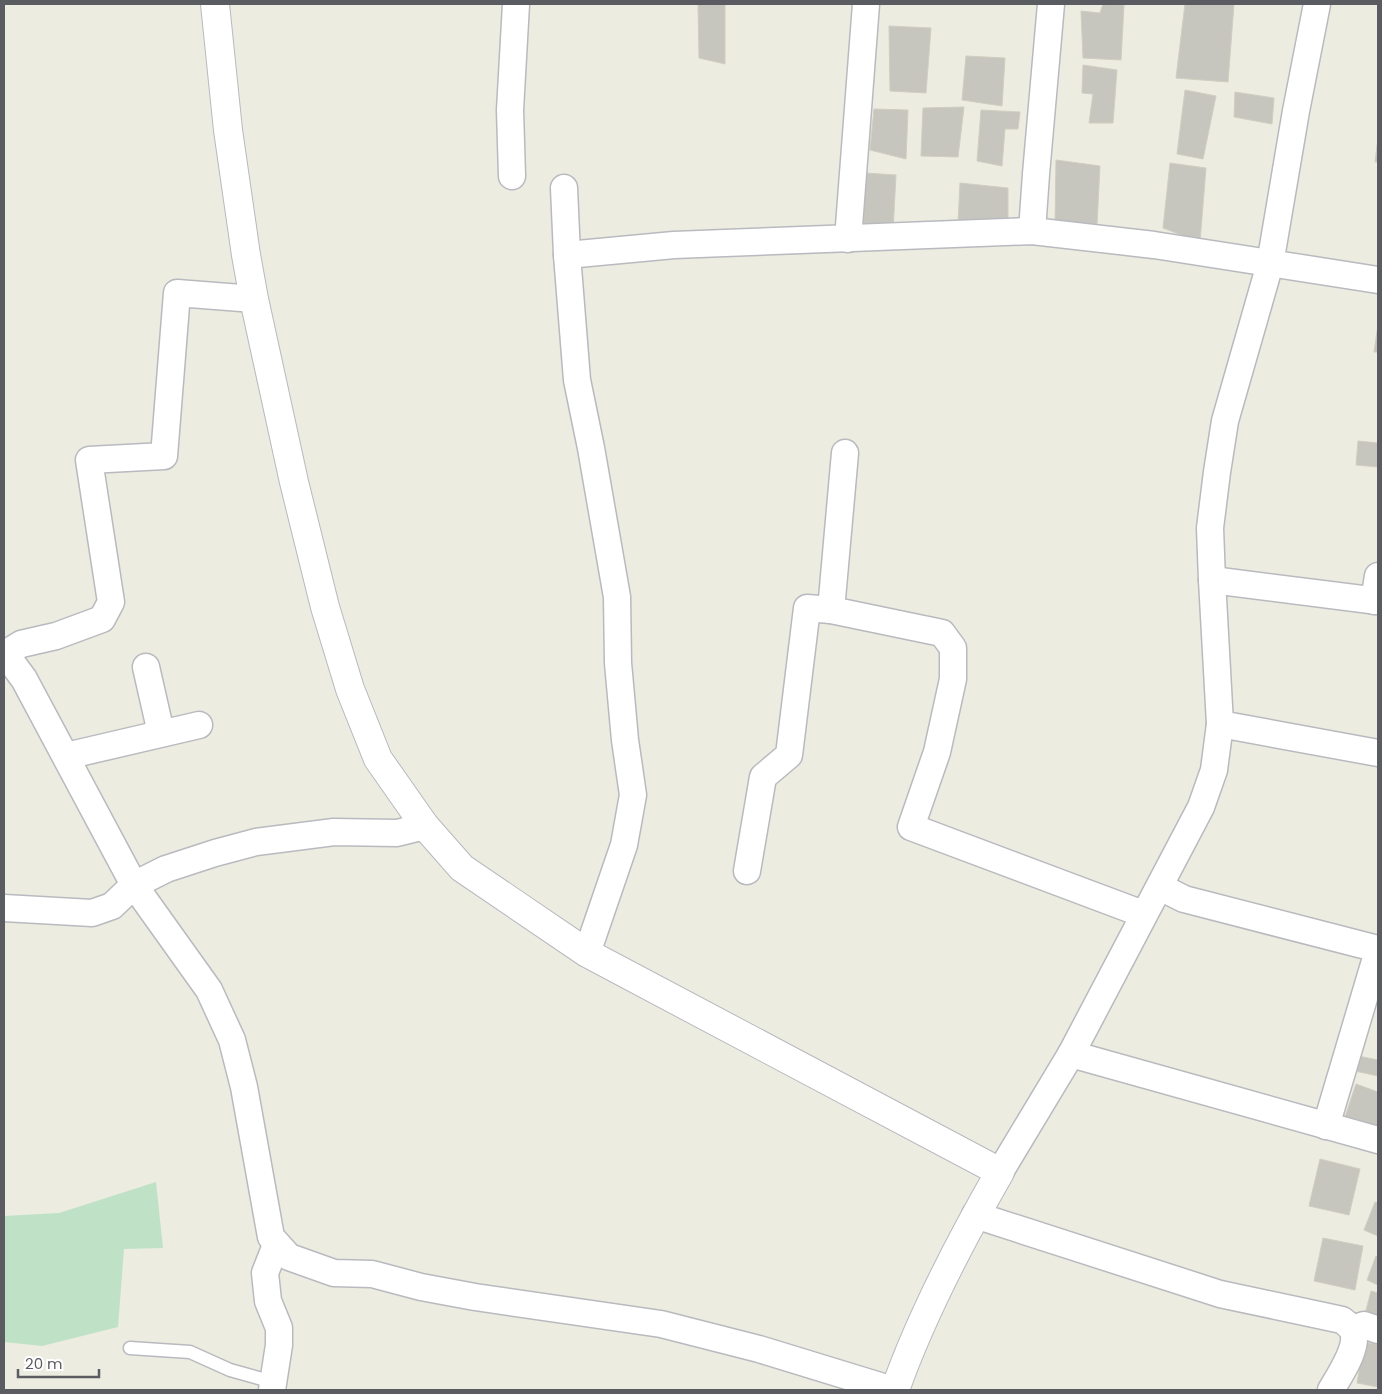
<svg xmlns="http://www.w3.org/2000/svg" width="1382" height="1394" viewBox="0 0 1382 1394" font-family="Poppins,sans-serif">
  <rect width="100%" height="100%" fill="#ecece1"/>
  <path fill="#bfe2c6" d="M 156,1182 L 163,1248 L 124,1249 L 118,1327 L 42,1346 L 4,1342 L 4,1216 L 59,1213 Z"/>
  <g fill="#c7c6be" stroke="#d0cec0">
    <path d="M 698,4 L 725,4 L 725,64 L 699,58 Z"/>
    <path d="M 1103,4 L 1124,5 L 1121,60 L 1083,58 L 1081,11 L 1100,13 Z"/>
    <path d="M 1185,4 L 1234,4 L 1228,82 L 1176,78 Z"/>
    <path d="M 889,26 L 931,28 L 926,93 L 890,91 Z"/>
    <path d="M 966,56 L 1005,58 L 1002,106 L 962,100 Z"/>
    <path d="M 1083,65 L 1117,70 L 1113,123 L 1089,123 L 1093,94 L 1082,93 Z"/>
    <path d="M 1185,90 L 1216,96 L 1203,159 L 1177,154 Z"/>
    <path d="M 1235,92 L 1274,98 L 1272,124 L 1234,117 Z"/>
    <path d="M 964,107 L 958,157 L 921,156 L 923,108 Z"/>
    <path d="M 874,109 L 908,110 L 906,159 L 870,150 Z"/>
    <path d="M 981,110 L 1020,112 L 1018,129 L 1005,129 L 1002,166 L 977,161 Z"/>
    <path d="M 1378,138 L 1378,162 L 1375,162 Z"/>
    <path d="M 1056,160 L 1100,166 L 1097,224 L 1055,222 Z"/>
    <path d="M 1170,163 L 1206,168 L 1200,242 L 1163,228 Z"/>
    <path d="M 866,173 L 896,175 L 893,231 L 863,228 Z"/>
    <path d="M 960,183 L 1008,188 L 1008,226 L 958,223 Z"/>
    <path d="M 1378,325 L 1378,352 L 1374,352 Z"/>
    <path d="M 1358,441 L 1378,443 L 1378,467 L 1356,465 Z"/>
    <path d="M 1353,1055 L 1378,1060 L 1378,1076 L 1350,1070 Z"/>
    <path d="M 1356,1084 L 1378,1092 L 1378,1127 L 1344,1120 Z"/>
    <path d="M 1320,1159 L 1360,1169 L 1349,1215 L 1309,1206 Z"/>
    <path d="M 1375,1202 L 1378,1203 L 1378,1236 L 1364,1230 Z"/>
    <path d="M 1323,1238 L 1363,1246 L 1355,1290 L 1314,1281 Z"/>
    <path d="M 1376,1256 L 1378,1257 L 1378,1285 L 1367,1280 Z"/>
    <path d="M 1371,1291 L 1378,1293 L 1378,1322 L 1364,1318 Z"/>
    <path d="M 1364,1342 L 1378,1345 L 1378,1387 L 1357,1383 Z"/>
  </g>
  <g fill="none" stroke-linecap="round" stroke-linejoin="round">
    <g stroke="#b9babf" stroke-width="15">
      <path id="lane" d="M 130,1348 L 190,1352 L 230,1370 L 273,1382"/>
    </g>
    <g stroke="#b9babf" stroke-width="29">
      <g id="street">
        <path d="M 512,176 L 510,110 L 516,4"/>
        <path d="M 564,188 L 567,255 L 577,380 L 591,448 L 617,597 L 618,663 L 625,740 L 633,795 L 624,845 L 587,953"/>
        <path d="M 1032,231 L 1036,174 L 1051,4"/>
        <path d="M 848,239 L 866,4"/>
        <path d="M 567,255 L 674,245 L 725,243 L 1032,231 L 1154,245 L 1378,280"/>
        <path d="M 1212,580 L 1378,601"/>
        <path d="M 1374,601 L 1378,576"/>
        <path d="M 831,610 L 942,633 L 953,648 L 953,679 L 937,752 L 911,827 L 1143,914"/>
        <path d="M 4,652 L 24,679 L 134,885 L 209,990 L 232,1040 L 244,1087 L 271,1237 L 289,1257 L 334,1273 L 372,1274 L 421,1287 L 475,1297 L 661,1324 L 759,1349 L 893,1390"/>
        <path d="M 5,654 L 21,644 L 56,636 L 102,619 L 111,602 L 89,460 L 164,456 L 177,293 L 254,299"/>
        <path d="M 146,667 L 161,733"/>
        <path d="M 1220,724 L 1378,753"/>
        <path d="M 66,756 L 199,725"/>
        <path d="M 747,871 L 763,777 L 789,755 L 807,608 L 831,610 L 845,453"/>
        <path d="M 1160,887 L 1184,899 L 1378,949"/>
        <path d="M 4,908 L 92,913 L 112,906 L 134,885 L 166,869 L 215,853 L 256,842 L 334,832 L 397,833 L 425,826"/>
        <path d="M 1071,1054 L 1378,1140"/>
        <path d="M 1326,1126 L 1378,951"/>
        <path d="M 1000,1172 L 1071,1054 L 1201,807 L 1214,770 L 1220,724 L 1212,580 L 1210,528 L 1217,472 L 1225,421 L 1270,264 L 1296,111 L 1317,4"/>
        <path d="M 975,1215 L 1220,1294 L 1342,1320 C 1346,1323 1351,1327 1353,1331 C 1359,1348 1339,1376 1331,1390"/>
        <path d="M 1352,1329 L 1364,1325 L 1378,1330"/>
        <path d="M 272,1390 L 279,1345 L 279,1328 L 268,1301 L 265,1273 L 276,1245"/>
      </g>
    </g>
    <g stroke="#b7b9bf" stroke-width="30">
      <path id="secondary" d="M 215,4 L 228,130 L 246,255 L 254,299 L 294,482 L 325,607 L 350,689 L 378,759 L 425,826 L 462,868 L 587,953 L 1000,1172 C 961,1240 921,1316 895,1390"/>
    </g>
    <use href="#lane" stroke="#fff" stroke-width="12"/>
    <use href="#street" stroke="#fff" stroke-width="26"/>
    <use href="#secondary" stroke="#fff" stroke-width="28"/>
  </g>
  <rect width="1382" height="1394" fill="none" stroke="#5a5c61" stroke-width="10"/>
  <path d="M18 1369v8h81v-8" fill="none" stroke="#5a5c61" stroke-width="2.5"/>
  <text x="25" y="1369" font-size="15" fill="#5a5c61" stroke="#ffffff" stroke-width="4" paint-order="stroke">20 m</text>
</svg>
